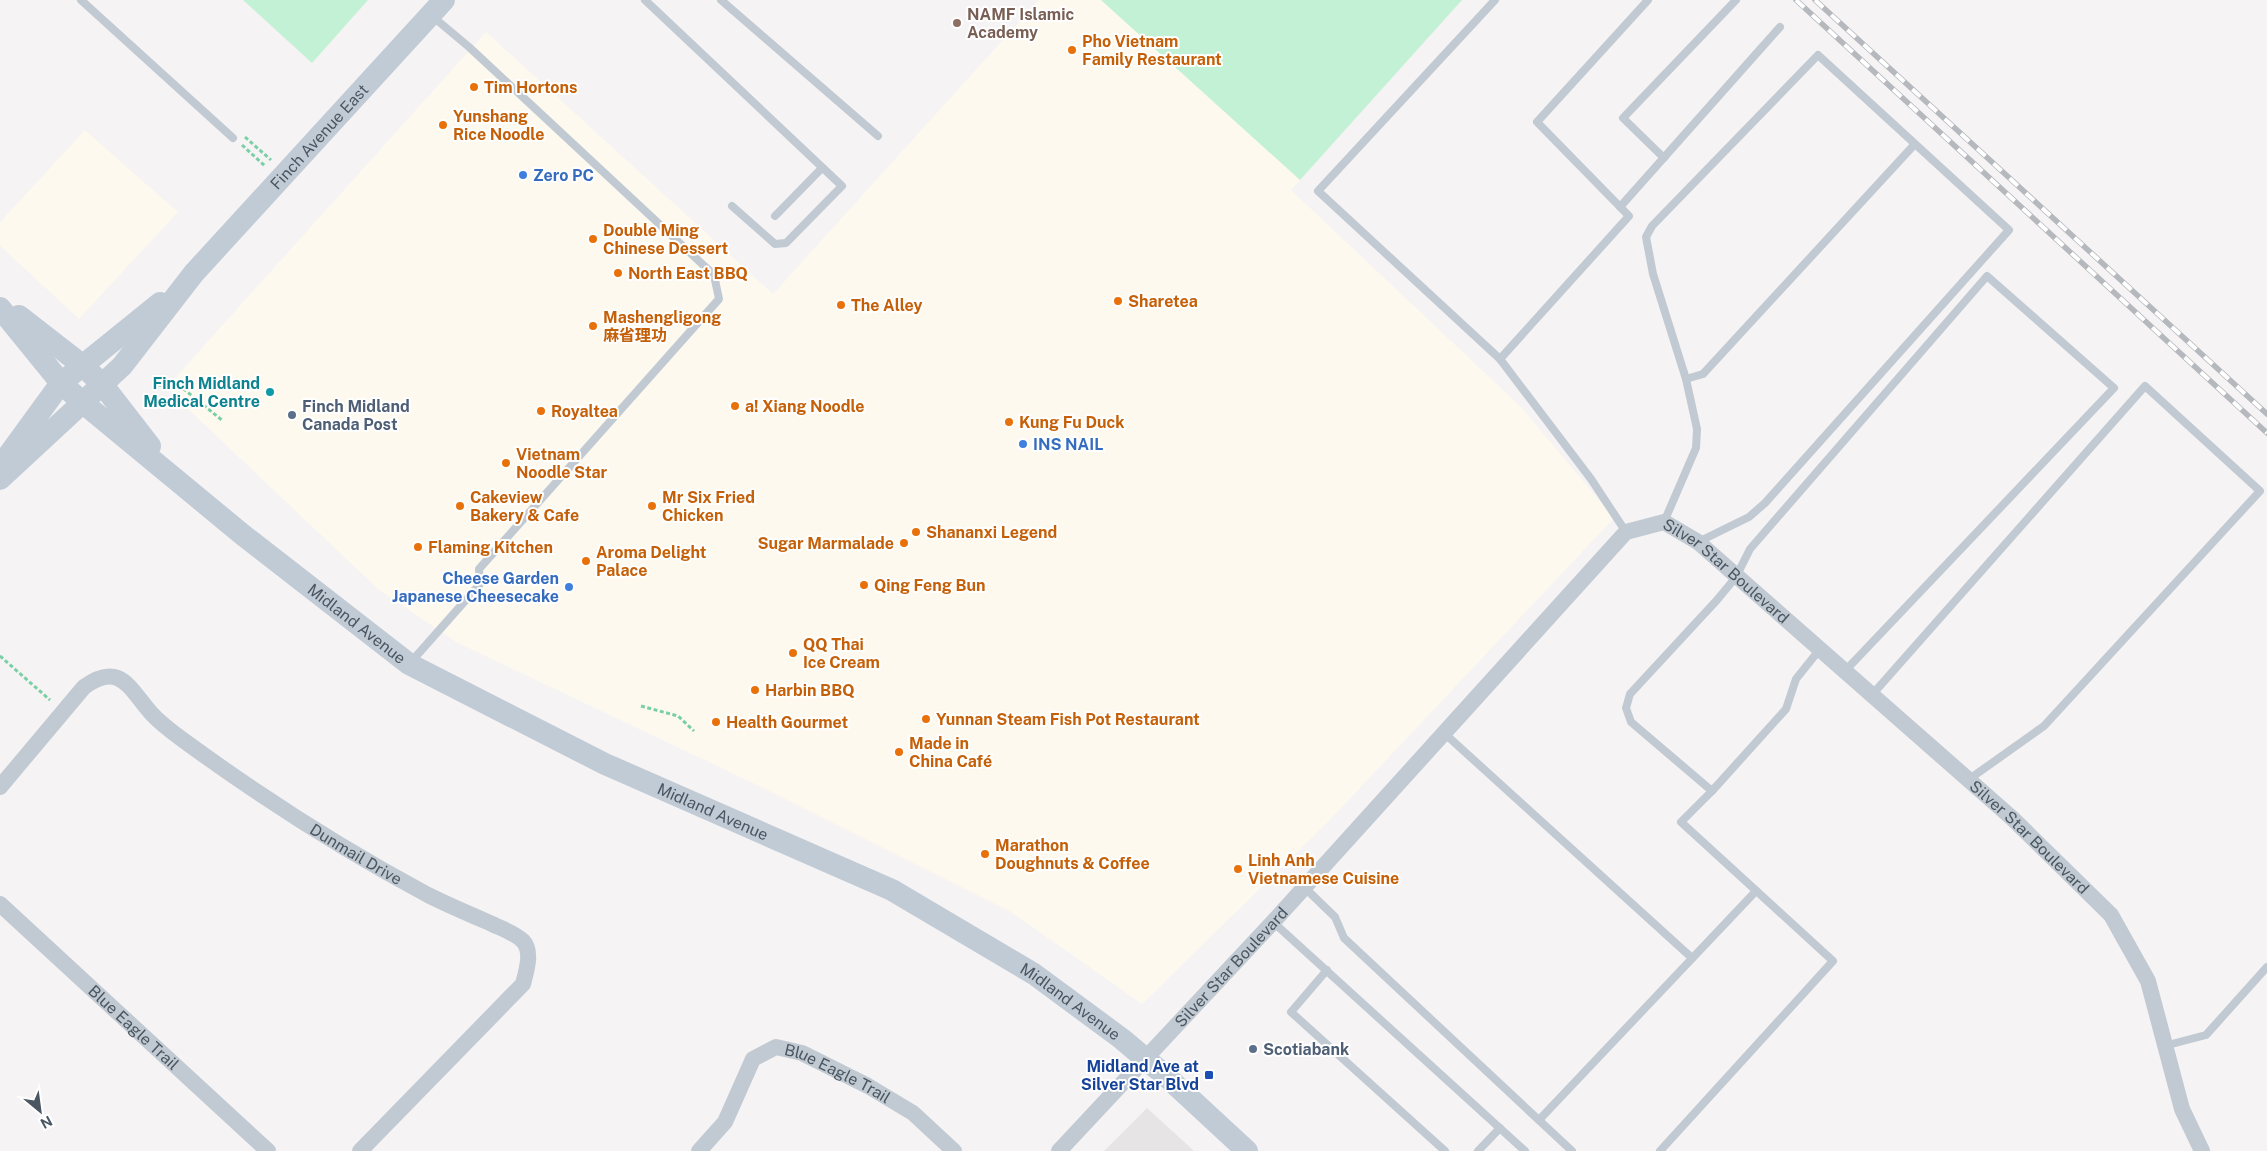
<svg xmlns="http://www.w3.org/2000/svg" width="2267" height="1151" viewBox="0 0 2267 1151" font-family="'Public Sans','Noto Sans SC',sans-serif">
  <rect width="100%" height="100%" fill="#f5f3f3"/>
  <g fill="#fdf9ef">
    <path d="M 1039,0 L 1101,0 L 1300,180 L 1291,190 L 1521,407 L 1614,518 L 1326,824 L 1142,1004 L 1011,912 L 753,783 L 456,642 L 378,589 L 166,388 L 486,32 L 773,294 Z"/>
    <path d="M 85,130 L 178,212 L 79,319 L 0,246 L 0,222 Z"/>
  </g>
  <path fill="#e6e4e5" d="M 1147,1108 L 1194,1151 L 1104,1151 Z"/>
  <g fill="#c3f1d5">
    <path d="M 243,0 L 368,0 L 312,63 Z"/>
    <path d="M 1101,0 L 1462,0 L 1300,180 Z"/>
  </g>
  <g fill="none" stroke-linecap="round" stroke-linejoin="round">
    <g stroke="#7ad0a6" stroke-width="3" stroke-dasharray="4 2.5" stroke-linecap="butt">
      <path d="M 245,137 L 271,160"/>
      <path d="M 242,145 L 265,166"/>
      <path d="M 158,385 L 180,386 L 223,421"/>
      <path d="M 0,656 L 50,700"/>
      <path d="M 641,706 L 678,716 L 694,731"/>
    </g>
    <g stroke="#c1cad2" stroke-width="8">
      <path d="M 81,0 L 233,138"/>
      <path d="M 645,0 L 842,186 L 786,243 L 775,244 L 732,206"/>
      <path d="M 721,0 L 878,136"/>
      <path d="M 1495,0 L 1318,191 L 1500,359"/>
      <path d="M 1664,158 L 1623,118 L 1736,0"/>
      <path d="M 1620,207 L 1780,27"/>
      <path d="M 775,216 L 822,168"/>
      <path d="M 1686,379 L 1703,374 L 1914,145"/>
      <path d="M 1664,522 L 1696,448 L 1697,429 L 1686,379 L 1653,274 L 1646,237 L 1652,226 L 1818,55 L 2009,230 L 1765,503 L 1749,517 L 1698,542"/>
      <path d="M 1626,532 L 1591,479 L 1500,359 L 1629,216 L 1537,122 L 1648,0"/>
      <path d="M 1820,649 L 1796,679 L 1786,709 L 1712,791 L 1631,722 L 1626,708 L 1630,694 L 1717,600 L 1736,577 L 1750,549 L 1987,276 L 2114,388 L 1845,671"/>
      <path d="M 411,662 L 480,584 L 479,569 L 719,299 L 714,275 L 469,47 L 432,16"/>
      <path d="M 1871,696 L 2145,386 L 2260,491 L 2044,726 L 1968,780"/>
      <path d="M 1444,733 L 1692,958"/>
      <path d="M 1305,888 L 1335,917 L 1344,938 L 1572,1151"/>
      <path d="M 1273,922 L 1525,1151"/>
      <path d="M 1327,970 L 1291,1012 L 1445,1151"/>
      <path d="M 2164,1046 L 2206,1035 L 2267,967"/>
      <path d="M 1539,1120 L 1756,891"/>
      <path d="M 1478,1151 L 1500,1128"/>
      <path d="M 1660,1151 L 1833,961 L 1681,822 L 1712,791"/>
    </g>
    <g stroke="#c1cad2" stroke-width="16">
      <path id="s1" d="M 0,787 L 84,687 C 120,661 129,688 151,713 C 160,723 172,732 183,740 C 261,797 342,849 428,895 C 448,905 469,914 490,923 C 500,928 515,933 523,941 C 533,952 526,972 523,984 L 360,1151"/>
      <path id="s2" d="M 0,904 L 268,1151"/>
      <path id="s3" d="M 699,1151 L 725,1122 L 753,1059 L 776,1047 L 802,1053 L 868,1086 L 913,1113 L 954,1151"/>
      <path id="s4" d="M 1059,1151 L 1273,922 L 1626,532 L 1664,522 L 1698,542 L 2012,818 L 2111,915 L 2148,981 L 2182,1109 L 2202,1151"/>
    </g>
    <g stroke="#c1cbd6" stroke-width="22">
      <path id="s5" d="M 0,308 L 61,383 L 82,402 L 243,535 L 409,664 L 605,764 L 892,890 L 1034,974 L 1122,1039 L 1167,1077 L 1247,1151"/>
      <path d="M 19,316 L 82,365 L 102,384 L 150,446"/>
      <path d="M 2,464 L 61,383 L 160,303"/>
      <path id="s6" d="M 0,479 L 122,366 L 194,273 L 444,0"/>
    </g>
    <g stroke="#b5b8bd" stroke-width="5.5">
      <g id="rail">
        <path d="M 1796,0 L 2267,433"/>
        <path d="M 1815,0 L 2267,414"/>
      </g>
    </g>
    <use href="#rail" stroke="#fff" stroke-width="4" stroke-dasharray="11" stroke-linecap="butt"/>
  </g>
  <circle fill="#8d6e63" stroke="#fff" stroke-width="2" cx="957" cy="23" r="5"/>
  <g fill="#e8710a" stroke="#fff" stroke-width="2">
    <circle cx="1072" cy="50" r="5"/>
    <circle cx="474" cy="87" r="5"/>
    <circle cx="443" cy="125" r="5"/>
    <circle cx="593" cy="239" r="5"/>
    <circle cx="618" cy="273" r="5"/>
    <circle cx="1118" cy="301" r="5"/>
    <circle cx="841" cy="305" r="5"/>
    <circle cx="593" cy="326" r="5"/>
    <circle cx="735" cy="406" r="5"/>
    <circle cx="541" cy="411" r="5"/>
    <circle cx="1009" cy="422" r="5"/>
    <circle cx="506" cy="463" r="5"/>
    <circle cx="460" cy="506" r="5"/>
    <circle cx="652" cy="506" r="5"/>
    <circle cx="916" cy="532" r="5"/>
    <circle cx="904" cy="543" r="5"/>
    <circle cx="418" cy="547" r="5"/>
    <circle cx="586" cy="561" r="5"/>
    <circle cx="864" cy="585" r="5"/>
    <circle cx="793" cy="653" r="5"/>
    <circle cx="755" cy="690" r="5"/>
    <circle cx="926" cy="719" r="5"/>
    <circle cx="716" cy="722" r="5"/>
    <circle cx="899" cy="752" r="5"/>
    <circle cx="985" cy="854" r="5"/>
    <circle cx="1238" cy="869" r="5"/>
  </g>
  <g fill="#3f7fe0" stroke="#fff" stroke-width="2">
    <circle cx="523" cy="175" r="5"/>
    <circle cx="1023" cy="444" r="5"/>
    <circle cx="569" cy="587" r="5"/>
  </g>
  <circle fill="#0f9aa8" stroke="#fff" stroke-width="2" cx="270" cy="392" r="5"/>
  <g fill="#5c6f8a" stroke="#fff" stroke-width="2">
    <circle cx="292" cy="415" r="5"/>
    <circle cx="1253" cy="1049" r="5"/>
  </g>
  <rect fill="#1a4fb4" stroke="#fff" stroke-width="2" x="1204" y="1070" width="10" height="10" rx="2.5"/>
  <g text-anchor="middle" stroke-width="4" stroke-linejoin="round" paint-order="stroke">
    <g font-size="16" font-weight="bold" fill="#785e54" stroke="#fff" text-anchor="start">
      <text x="967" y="20">NAMF Islamic<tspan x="967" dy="18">Academy</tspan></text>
    </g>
    <g font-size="16" font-weight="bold" fill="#c56008" stroke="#fff" text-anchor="start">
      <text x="1082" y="47">Pho Vietnam<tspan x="1082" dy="18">Family Restaurant</tspan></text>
      <text x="484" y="93">Tim Hortons</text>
      <text x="453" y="122">Yunshang<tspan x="453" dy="18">Rice Noodle</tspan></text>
      <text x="603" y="236">Double Ming<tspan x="603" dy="18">Chinese Dessert</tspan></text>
      <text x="628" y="279">North East BBQ</text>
      <text x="1128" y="307">Sharetea</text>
      <text x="851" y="311">The Alley</text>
      <text x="603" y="323">Mashengligong<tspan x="603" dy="18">麻省理功</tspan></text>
      <text x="745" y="412">a! Xiang Noodle</text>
      <text x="551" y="417">Royaltea</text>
      <text x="1019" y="428">Kung Fu Duck</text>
      <text x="516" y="460">Vietnam<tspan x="516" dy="18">Noodle Star</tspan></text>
      <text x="470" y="503">Cakeview<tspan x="470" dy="18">Bakery &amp; Cafe</tspan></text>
      <text x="662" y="503">Mr Six Fried<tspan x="662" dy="18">Chicken</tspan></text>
      <text x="926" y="538">Shananxi Legend</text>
      <text x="894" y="549" text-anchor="end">Sugar Marmalade</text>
      <text x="428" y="553">Flaming Kitchen</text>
      <text x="596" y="558">Aroma Delight<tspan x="596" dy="18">Palace</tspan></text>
      <text x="874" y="591">Qing Feng Bun</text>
      <text x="803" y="650">QQ Thai<tspan x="803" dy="18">Ice Cream</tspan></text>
      <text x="765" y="696">Harbin BBQ</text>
      <text x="936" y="725">Yunnan Steam Fish Pot Restaurant</text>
      <text x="726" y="728">Health Gourmet</text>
      <text x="909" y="749">Made in<tspan x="909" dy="18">China Café</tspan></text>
      <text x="995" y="851">Marathon<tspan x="995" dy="18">Doughnuts &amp; Coffee</tspan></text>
      <text x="1248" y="866">Linh Anh<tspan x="1248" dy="18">Vietnamese Cuisine</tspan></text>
    </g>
    <g font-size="16" fill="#4a5661" stroke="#fff">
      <text dy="6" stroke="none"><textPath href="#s6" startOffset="469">Finch Avenue East</textPath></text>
      <text dy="6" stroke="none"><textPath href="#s4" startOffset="958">Silver Star Boulevard</textPath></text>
      <text dy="6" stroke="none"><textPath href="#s5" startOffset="478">Midland Avenue</textPath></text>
      <text dy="6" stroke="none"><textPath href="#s5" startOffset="882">Midland Avenue</textPath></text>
      <text dy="6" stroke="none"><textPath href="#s4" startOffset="1362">Silver Star Boulevard</textPath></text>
      <text dy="6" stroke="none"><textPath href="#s1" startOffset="465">Dunmail Drive</textPath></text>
      <text dy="6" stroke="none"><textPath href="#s4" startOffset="252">Silver Star Boulevard</textPath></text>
      <text dy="6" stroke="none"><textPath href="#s5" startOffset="1288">Midland Avenue</textPath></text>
      <text dy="6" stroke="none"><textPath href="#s2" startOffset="182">Blue Eagle Trail</textPath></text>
      <text dy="6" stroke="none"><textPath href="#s3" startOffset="201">Blue Eagle Trail</textPath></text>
    </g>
    <g font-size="16" font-weight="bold" fill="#366cbe" stroke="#fff" text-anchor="start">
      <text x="533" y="181">Zero PC</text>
      <text x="1033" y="450">INS NAIL</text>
      <text x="559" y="584" text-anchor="end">Cheese Garden<tspan x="559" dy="18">Japanese Cheesecake</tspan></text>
    </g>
    <g font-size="16" font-weight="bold" fill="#0d838f" stroke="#fff" text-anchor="end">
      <text x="260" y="389">Finch Midland<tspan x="260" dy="18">Medical Centre</tspan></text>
    </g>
    <g font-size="16" font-weight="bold" fill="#4e5e75" stroke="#fff" text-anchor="start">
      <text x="302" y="412">Finch Midland<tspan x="302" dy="18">Canada Post</tspan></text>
      <text x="1263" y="1055">Scotiabank</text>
    </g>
    <g font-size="16" font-weight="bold" fill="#164399" stroke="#fff" text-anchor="end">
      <text x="1199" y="1072">Midland Ave at<tspan x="1199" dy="18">Silver Star Blvd</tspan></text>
    </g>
  </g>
  <g transform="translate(40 1111) rotate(151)" stroke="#ffffff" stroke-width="4" paint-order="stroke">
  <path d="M0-4L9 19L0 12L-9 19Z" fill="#4a5661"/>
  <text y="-8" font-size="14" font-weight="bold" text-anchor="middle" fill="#4a5661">N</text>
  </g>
</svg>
